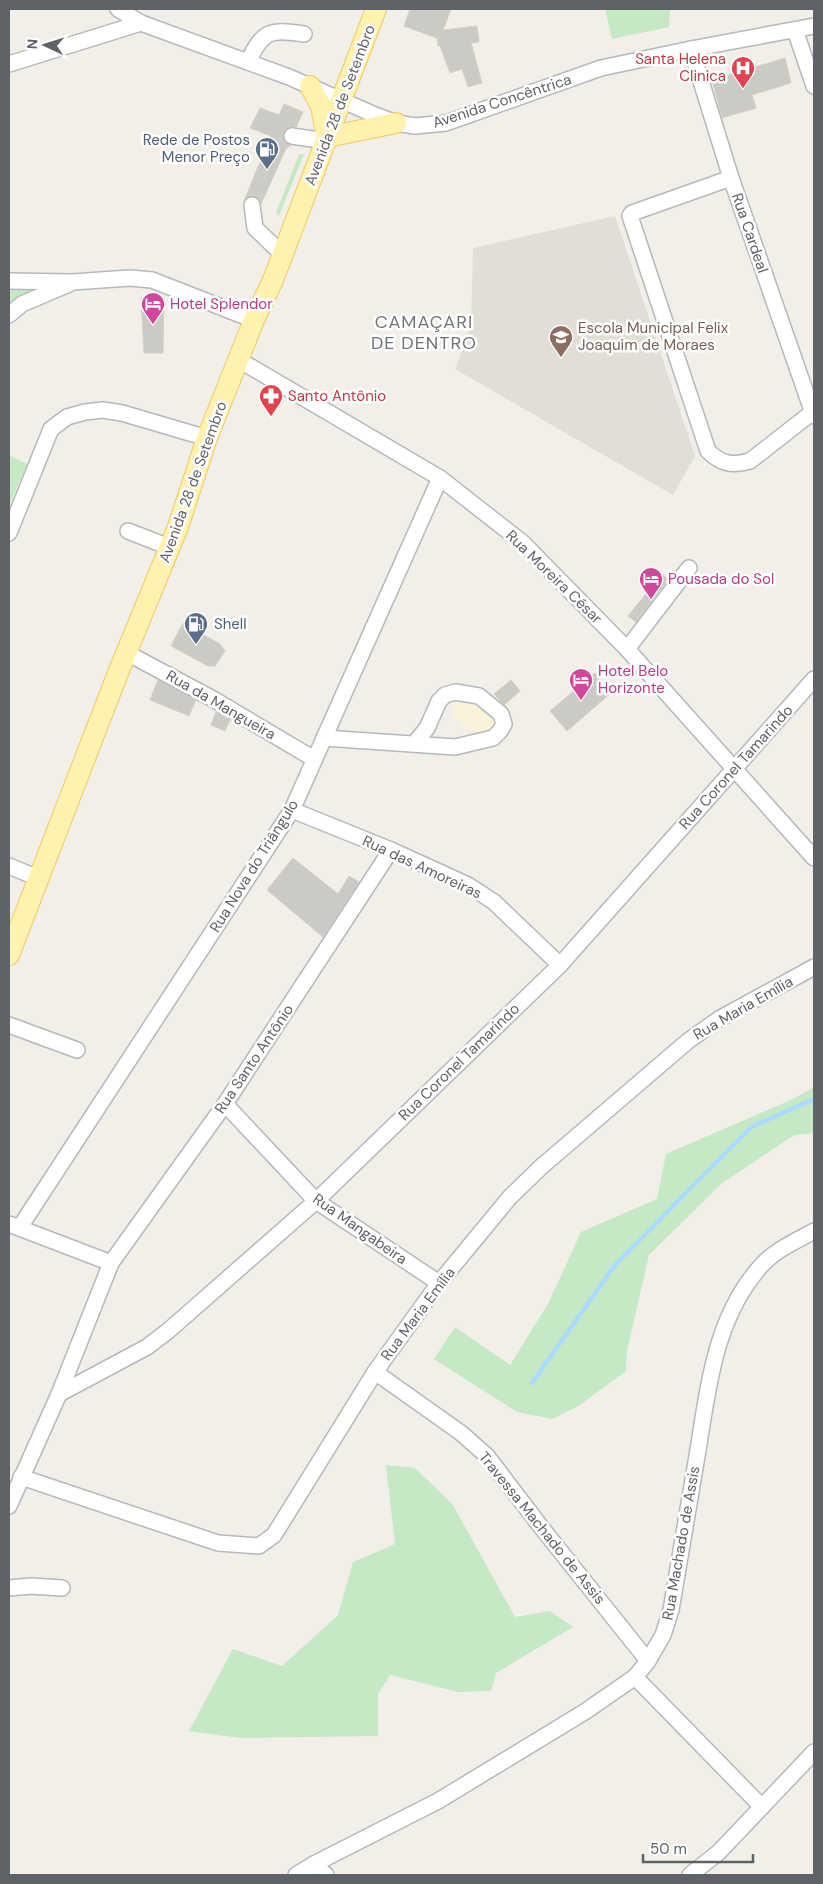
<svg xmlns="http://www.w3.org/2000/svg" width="823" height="1884" viewBox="0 0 823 1884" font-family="'DM Sans',sans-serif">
  <rect width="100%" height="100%" fill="#f1efe8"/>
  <path fill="#e1ded6" d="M 615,216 L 695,456 L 673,495 L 455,369 L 464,346 L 471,324 L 473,248 Z"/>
  <g fill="#c5e8c5">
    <path d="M 605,9 L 670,9 L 669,27 L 612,39 Z"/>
    <path d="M 299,154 L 304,154 L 279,216 L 276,213 Z"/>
    <path d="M 9,284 L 62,284 L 20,296 L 9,308 Z"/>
    <path d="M 9,455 L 27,464 L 9,506 Z"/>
    <path d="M 814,1087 L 814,1133 L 794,1135 L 721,1184 L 649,1255 L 627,1351 L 626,1371 L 577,1407 L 552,1419 L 517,1412 L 434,1359 L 455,1327 L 510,1365 L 548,1304 L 581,1232 L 657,1199 L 666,1154 L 793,1099 Z"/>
    <path d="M 386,1465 L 415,1468 L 453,1505 L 515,1617 L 550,1611 L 573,1627 L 496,1673 L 491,1691 L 458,1692 L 390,1675 L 378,1694 L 378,1736 L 240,1738 L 189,1731 L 233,1649 L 282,1666 L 338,1615 L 353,1562 L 395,1544 Z"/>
  </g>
  <path fill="#fbf3d9" d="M 456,700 L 495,713 L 499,720 L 488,733 L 466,729 L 457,718 L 452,721 Z"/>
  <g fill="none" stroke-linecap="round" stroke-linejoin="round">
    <path stroke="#aadaff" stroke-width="4.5" d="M 532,1383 L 615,1265 L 751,1127 L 814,1099"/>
  </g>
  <g fill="#cccac5" stroke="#d6d1c6">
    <path d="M 410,9 L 451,9 L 443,30 L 477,26 L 479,42 L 471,43 L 482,83 L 468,87 L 462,69 L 450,73 L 440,46 L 438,46 L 437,38 L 404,26 Z"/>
    <path d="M 785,58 L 791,83 L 752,95 L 756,108 L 722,118 L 712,80 Z"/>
    <path d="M 284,104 L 303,112 L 296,127 L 289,127 L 284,131 L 283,139 L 288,144 L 261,204 L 259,199 L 255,196 L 250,196 L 244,201 L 271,136 L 250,128 L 260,108 L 279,115 Z"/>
    <path d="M 141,298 L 164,298 L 163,353 L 144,353 Z"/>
    <path d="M 662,574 L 668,579 L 636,622 L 628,616 Z"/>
    <path d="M 183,623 L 220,644 L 225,651 L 215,666 L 208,666 L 171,646 Z"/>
    <path d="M 595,673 L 612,692 L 567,731 L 550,711 Z"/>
    <path d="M 158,680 L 196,700 L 189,716 L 150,700 Z"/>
    <path d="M 511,680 L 520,691 L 504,705 L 494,694 Z"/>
    <path d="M 216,712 L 230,720 L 225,731 L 211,725 Z"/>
    <path d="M 293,858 L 338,894 L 349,876 L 359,882 L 323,937 L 267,890 Z"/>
  </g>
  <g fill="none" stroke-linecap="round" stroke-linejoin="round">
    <path stroke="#ccccc8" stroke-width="15" stroke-dasharray="15 8" stroke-linecap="butt" d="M 252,205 C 261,182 267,148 292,136"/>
    <g stroke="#b5b8bc" stroke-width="18">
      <g id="minor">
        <path d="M 118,9 L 141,23 L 289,77 L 375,115 L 396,123 L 415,126 L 446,123 L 601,68 L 691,49 L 814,26"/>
        <path d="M 795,30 L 814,86"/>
        <path d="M 691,49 L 731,178 L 814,416"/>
        <path d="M 248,62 C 263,30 270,29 304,34"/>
        <path d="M 9,64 L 141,23"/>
        <path d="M 292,136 L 326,141"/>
        <path d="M 731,178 L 632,213 L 630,216 L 708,451 C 721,464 732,466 750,461 L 814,411"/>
        <path d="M 252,205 L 255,228 L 283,255"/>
        <path d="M 9,281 L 72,282 L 130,278 L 152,280 L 254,320"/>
        <path d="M 9,315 L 22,304 L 69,284"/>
        <path d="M 239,360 L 440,478 L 523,543 L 627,649 L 814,858"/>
        <path d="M 128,531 L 169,547"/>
        <path d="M 9,533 L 51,429 L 67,417 L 85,412 L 103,410 L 122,413 L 207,438"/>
        <path d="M 627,649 L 689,568"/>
        <path d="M 127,653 L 213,699 L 314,759"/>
        <path d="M 324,738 L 455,747 L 493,738 L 500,731 L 504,724 L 501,714 L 479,696 L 455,692 L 445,695 L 439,701 L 427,728 L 414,744"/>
        <path d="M 292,810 L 391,850 L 468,885 L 494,902 L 560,965"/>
        <path d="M 9,866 L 38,878"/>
        <path d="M 9,1025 L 77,1050"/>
        <path d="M 225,1104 L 316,1201 L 439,1283"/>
        <path d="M 9,1224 L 111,1263"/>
        <path d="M 20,1227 L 292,810 L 440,478"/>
        <path d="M 375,1372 L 461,1433 L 487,1456 L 541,1527 L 648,1661"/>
        <path d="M 59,1394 L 147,1347 L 168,1331 L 316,1201 L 560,965 L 814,679"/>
        <path d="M 21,1477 L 218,1543 L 259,1546 L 274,1535 L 375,1372 L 439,1283 L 510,1197 L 541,1167 L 688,1041 L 719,1019 L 814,967"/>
        <path d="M 9,1506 L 59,1394 L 111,1263 L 225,1104 L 391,850"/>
        <path d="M 9,1588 L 31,1586 L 62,1588"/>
        <path d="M 635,1677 L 762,1807"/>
        <path d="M 314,1864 L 326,1875"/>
        <path d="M 296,1875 L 314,1864 L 438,1801 L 586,1711 L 635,1677 L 648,1661 L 663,1635 L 671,1610 C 680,1559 688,1507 697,1456 C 708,1390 714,1318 761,1266 C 775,1250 796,1241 814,1231"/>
        <path d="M 690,1875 L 719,1852 L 814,1752"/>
      </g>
    </g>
    <g stroke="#f2c960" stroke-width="22">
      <g id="major">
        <path d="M 310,86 L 321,106 L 327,137 L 396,123"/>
        <path d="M 9,955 L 118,673 L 178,527 L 207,438 L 254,320 L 273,280 L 376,9"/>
      </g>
    </g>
    <use href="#minor" stroke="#fff" stroke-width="15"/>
    <use href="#major" stroke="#fff2af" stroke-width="20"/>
  </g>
  <defs>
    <g id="hospital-pin" transform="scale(1.25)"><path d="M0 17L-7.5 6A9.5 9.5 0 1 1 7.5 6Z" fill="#e0444e" stroke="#fff"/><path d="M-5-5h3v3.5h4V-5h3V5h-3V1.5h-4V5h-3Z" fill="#fff"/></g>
    <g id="fuel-pin" transform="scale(1.25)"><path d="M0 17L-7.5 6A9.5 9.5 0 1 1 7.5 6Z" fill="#5c6f8a" stroke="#fff"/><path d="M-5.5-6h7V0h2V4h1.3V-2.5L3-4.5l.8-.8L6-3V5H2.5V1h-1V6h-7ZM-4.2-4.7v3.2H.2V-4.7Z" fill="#fff"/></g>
    <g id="hotel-pin" transform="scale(1.25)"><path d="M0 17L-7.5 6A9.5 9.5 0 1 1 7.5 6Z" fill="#d1479c" stroke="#fff"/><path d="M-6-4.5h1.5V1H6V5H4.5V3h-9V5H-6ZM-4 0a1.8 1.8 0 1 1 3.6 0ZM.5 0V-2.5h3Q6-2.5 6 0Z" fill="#fff"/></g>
    <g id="school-pin" transform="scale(1.25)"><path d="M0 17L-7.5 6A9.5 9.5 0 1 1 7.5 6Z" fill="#8d6e63" stroke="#fff"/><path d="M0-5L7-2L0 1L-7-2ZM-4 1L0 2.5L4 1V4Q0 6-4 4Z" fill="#fff"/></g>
    <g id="pharmacy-pin" transform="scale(1.25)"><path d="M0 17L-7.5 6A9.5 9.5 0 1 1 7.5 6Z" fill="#e0444e" stroke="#fff"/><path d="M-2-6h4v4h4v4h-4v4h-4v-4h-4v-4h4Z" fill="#fff"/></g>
  </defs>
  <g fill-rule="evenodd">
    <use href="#hospital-pin" x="743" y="68"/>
    <use href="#fuel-pin" x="267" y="149"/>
    <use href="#hotel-pin" x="153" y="304"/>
    <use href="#school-pin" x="561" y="337"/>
    <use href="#pharmacy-pin" x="271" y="396"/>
    <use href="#hotel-pin" x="651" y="579"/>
    <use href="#fuel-pin" x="196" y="624"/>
    <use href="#hotel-pin" x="581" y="680"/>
  </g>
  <g text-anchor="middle" stroke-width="5" stroke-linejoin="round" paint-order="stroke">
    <g font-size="15" fill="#be3a42" stroke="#fff" text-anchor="end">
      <text x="726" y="64">Santa Helena<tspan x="726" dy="17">Clinica</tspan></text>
      <text x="288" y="401" text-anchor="start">Santo Antônio</text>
    </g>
    <g font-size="15" fill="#5f6368" stroke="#fff">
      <text transform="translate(502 101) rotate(-18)" y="5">Avenida Concêntrica</text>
      <text transform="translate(340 105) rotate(-69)" y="5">Avenida 28 de Setembro</text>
      <text transform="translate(750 233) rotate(71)" y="5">Rua Cardeal</text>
      <text transform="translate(193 482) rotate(-70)" y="5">Avenida 28 de Setembro</text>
      <text transform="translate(554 577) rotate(44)" y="5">Rua Moreira César</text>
      <text transform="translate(221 705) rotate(30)" y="5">Rua da Mangueira</text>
      <text transform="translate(736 767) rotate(-48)" y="5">Rua Coronel Tamarindo</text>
      <text transform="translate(254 866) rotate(-58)" y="5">Rua Nova do Triângulo</text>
      <text transform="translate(422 867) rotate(25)" y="5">Rua das Amoreiras</text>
      <text transform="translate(743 1008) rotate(-30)" y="5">Rua Maria Emília</text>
      <text transform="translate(254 1059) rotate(-56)" y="5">Rua Santo Antônio</text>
      <text transform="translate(459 1062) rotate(-44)" y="5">Rua Coronel Tamarindo</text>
      <text transform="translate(360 1229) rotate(35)" y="5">Rua Mangabeira</text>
      <text transform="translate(418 1314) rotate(-53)" y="5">Rua Maria Emília</text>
      <text transform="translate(542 1528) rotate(51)" y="5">Travessa Machado de Assis</text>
      <text transform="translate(681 1543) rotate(-80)" y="5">Rua Machado de Assis</text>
    </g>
    <g font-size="15" fill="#4e5e75" stroke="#fff" text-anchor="end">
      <text x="250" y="145">Rede de Postos<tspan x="250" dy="17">Menor Preço</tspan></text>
      <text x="214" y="629" text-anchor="start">Shell</text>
    </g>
    <g font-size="15" fill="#b23c85" stroke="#fff" text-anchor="start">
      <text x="170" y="309">Hotel Splendor</text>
      <text x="668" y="584">Pousada do Sol</text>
      <text x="598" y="676">Hotel Belo<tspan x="598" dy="17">Horizonte</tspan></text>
    </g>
    <g font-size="15" fill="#785e54" stroke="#fff" text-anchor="start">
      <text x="578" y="333">Escola Municipal Felix<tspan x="578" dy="17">Joaquim de Moraes</tspan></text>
    </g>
    <g font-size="18" letter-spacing="1" fill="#70757a" stroke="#fff">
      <text x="424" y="328">CAMAÇARI<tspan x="424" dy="21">DE DENTRO</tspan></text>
    </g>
  </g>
  <rect width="823" height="1884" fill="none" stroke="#5f6368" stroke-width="20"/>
  <g transform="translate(45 45) rotate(274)" stroke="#ffffff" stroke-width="4" paint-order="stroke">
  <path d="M0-4L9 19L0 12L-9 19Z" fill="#5f6368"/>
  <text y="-8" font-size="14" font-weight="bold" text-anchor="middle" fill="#5f6368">N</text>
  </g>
  <path d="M643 1854v8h110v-8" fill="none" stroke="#5f6368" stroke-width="2.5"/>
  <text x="650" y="1854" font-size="15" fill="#5f6368" stroke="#ffffff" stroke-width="4" paint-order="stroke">50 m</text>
</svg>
